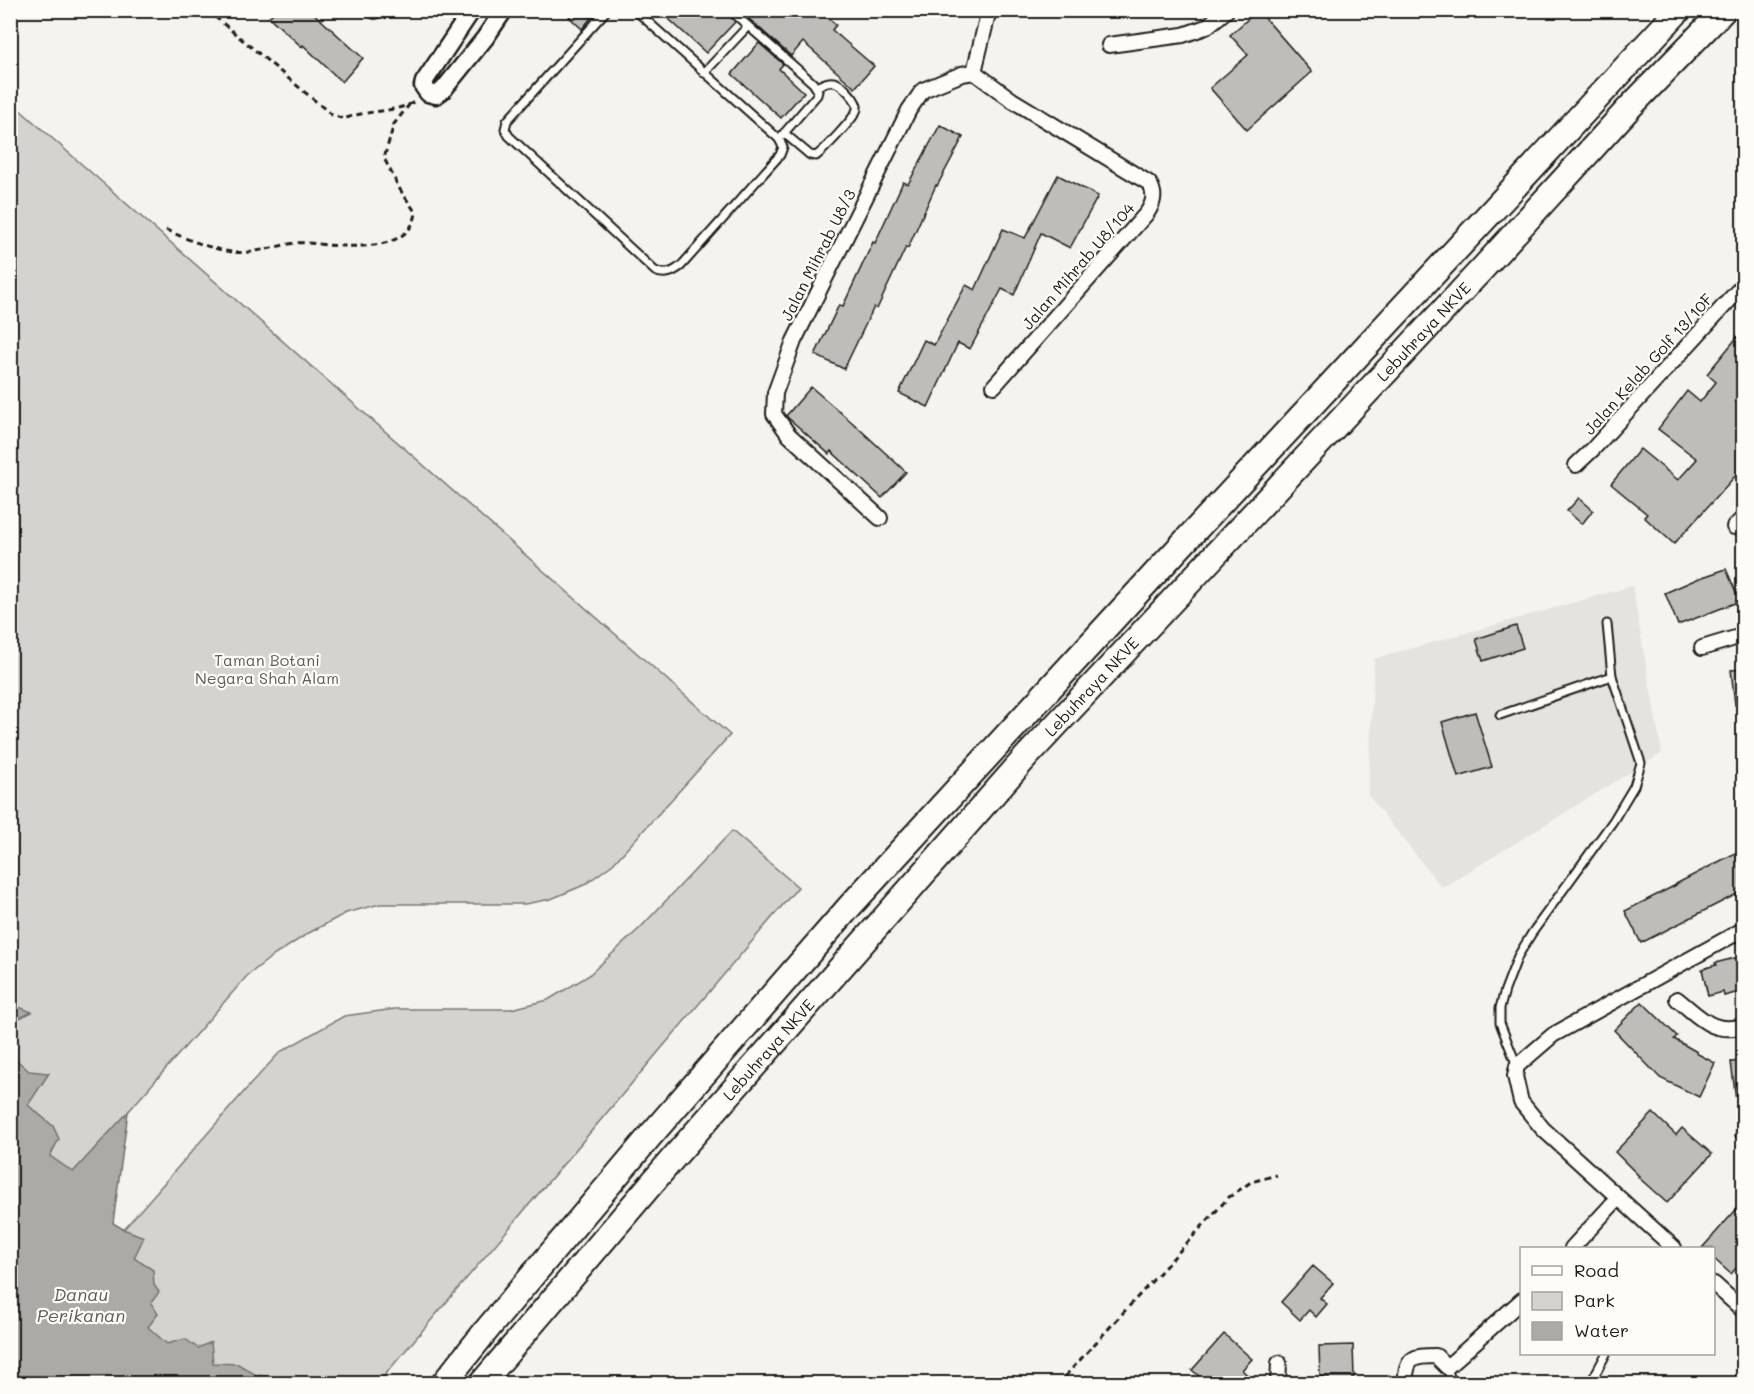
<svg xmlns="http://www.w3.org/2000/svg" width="1754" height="1394" viewBox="0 0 1754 1394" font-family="Mali,sans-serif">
  <rect width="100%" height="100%" fill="#f4f3ee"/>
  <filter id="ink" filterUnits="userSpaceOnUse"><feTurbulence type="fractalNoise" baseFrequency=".0167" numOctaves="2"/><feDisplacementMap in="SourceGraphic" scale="12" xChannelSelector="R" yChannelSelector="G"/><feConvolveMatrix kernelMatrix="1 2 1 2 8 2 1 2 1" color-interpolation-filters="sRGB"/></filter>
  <g filter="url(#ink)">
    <path fill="#e4e3de" d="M 1632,586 L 1662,753 L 1442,888 L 1368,795 L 1374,659 Z"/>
    <g fill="#d4d3cf" stroke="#787876" stroke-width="1.5">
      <path d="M 11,102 L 730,735 L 613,864 L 584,885 L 551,899 L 525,904 L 380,904 L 346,913 L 307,934 L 270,958 L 247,976 L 128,1112 L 11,1277 Z"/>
      <path d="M 732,831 L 798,887 L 378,1383 L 11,1384 L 11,1358 L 249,1086 L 280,1052 L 344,1016 L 395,1009 L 511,1009 L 548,1000 L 588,976 L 640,928 Z"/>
    </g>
    <g fill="#abaaa6" stroke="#72716f" stroke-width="1.5">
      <path d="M 10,1004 L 11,1004 L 32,1012 L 11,1022 Z"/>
      <path d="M 11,1055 L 29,1071 L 49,1073 L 28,1105 L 53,1126 L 59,1139 L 50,1156 L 73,1172 L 128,1112 L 113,1223 L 123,1229 L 144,1237 L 134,1258 L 153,1270 L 154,1285 L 159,1292 L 151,1303 L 158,1314 L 148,1327 L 167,1344 L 185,1339 L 198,1348 L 211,1342 L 213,1363 L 238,1364 L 256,1375 L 279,1378 L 301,1377 L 307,1383 L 11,1383 L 10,1265 L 14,1262 L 11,1246 L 18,1219 L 10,1211 Z"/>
    </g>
    <g fill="#bebdba" stroke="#1c1c1c" stroke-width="1.5">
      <path d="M 276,10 L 310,10 L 363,58 L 342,82 L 303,45 L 302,47 L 269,17 Z"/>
      <path d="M 576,10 L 583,10 L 591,18 L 582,29 L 569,17 Z"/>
      <path d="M 659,10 L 725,10 L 735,22 L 706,53 Z"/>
      <path d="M 739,10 L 820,10 L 836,25 L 832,30 L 874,66 L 855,88 L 803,42 L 791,56 Z"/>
      <path d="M 1258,10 L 1312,72 L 1247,130 L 1210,88 L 1248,55 L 1230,35 Z"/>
      <path d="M 759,43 L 783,64 L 779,69 L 804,92 L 781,118 L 732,74 Z"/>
      <path d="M 940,125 L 963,137 L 937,186 L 936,185 L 908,248 L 906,247 L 877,309 L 874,307 L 844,369 L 815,355 L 839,305 L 843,306 L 873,242 L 875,243 L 903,182 L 908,184 Z"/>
      <path d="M 1058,175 L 1098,196 L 1070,248 L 1041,233 L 1014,295 L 1002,289 L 970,349 L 958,343 L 928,407 L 899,393 L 924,340 L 934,345 L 966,285 L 975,290 L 1003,229 L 1025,238 Z"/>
      <path d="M 1743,330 L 1743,392 L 1735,401 L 1743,408 L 1743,479 L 1737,474 L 1674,544 L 1644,517 L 1647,514 L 1611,484 L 1640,449 L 1678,480 L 1697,459 L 1658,429 L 1687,391 L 1700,402 L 1716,382 L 1707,374 Z"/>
      <path d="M 811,387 L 854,424 L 906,472 L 882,498 L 831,451 L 829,454 L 786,416 Z"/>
      <path d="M 1579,498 L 1593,510 L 1582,524 L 1567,511 Z"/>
      <path d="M 1726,569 L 1740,601 L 1678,625 L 1665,593 L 1697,579 Z"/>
      <path d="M 1516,626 L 1523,648 L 1483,661 L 1476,639 Z"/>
      <path d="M 1743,669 L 1743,704 L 1735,705 L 1731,670 Z"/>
      <path d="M 1475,712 L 1492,767 L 1458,777 L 1442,722 Z"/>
      <path d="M 1743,849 L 1743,891 L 1641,943 L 1625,911 L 1676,885 L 1676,884 Z"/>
      <path d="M 1743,956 L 1743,991 L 1724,996 L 1723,992 L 1708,996 L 1702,969 L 1716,965 L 1715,963 Z"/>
      <path d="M 1642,1002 L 1677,1036 L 1674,1039 L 1697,1052 L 1696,1053 L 1715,1063 L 1699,1097 L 1660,1078 L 1614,1030 Z"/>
      <path d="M 1743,1061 L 1743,1100 L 1736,1100 L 1731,1062 Z"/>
      <path d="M 1653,1113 L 1676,1135 L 1682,1128 L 1712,1154 L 1667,1203 L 1638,1177 L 1639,1176 L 1615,1152 Z"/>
      <path d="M 1743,1202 L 1743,1260 L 1731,1274 L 1713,1258 L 1713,1248 L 1702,1248 Z"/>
      <path d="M 1313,1266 L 1333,1283 L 1320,1298 L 1327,1304 L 1316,1317 L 1309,1310 L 1300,1320 L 1281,1302 Z"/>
      <path d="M 1224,1334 L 1252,1359 L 1242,1370 L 1256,1383 L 1207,1383 L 1192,1370 Z"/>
      <path d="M 1353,1345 L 1354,1377 L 1320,1377 L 1319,1346 Z"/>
    </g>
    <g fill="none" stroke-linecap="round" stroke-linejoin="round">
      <g stroke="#1c1c1c" stroke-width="11">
        <g id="service">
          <path d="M 607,10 L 507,121 L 505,129 L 509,136 L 655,271 C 665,276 673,272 681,266 L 780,155 L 783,147 L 779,139 L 635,10"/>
          <path d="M 730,10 L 813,83 L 818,91 L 817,95 L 779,139"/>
          <path d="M 704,73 L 748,26"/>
          <path d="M 784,133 L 810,155 L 816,156 C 824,150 855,118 857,109 C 859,101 842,84 834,82 C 828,80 821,85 816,87"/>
          <path d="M 1500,715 L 1612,676"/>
          <path d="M 1517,1066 L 1500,1023 L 1500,1008 L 1505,990 L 1518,956 L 1532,933 L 1613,821 L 1634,786 L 1641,763 L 1612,676 L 1607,624"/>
          <path d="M 1744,1128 L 1741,1131 L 1740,1135 L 1744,1138"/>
          <path d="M 1447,1367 L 1452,1384"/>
          <path d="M 1590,1384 L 1606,1354"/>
        </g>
      </g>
      <g stroke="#1c1c1c" stroke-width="18">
        <g id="minor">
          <path d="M 374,10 L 375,11"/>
          <path d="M 1109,45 L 1183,35 L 1206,27 L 1227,10"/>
          <path d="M 974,72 L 1012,100 L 1149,183 C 1156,194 1154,202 1147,213 L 994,386"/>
          <path d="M 1576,465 L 1593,449 L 1744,284"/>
          <path d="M 880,518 L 789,435 L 774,414 L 775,393 L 794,341 L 909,110 L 923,90 L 962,74 L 974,72 L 989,10"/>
          <path d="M 1734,527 L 1744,517"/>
          <path d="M 1702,648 L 1735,638 L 1744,638"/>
          <path d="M 1677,999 C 1700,1017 1712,1035 1744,1026"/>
          <path d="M 1572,1248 L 1618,1198"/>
          <path d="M 1674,1248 L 1543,1129 L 1521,1102 L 1515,1076 L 1517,1066 L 1553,1035 L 1744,929"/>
          <path d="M 1714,1284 L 1744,1311"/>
          <path d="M 1278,1384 L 1279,1363"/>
          <path d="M 1405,1384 C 1407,1358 1411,1356 1436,1356 L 1447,1367 L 1522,1300"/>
        </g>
      </g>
      <g stroke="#1c1c1c" stroke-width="21">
        <path id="tertiary" d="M 472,10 L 424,82 L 423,86 L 428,93 L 436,95 L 443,90 L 485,38 L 504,10"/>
      </g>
      <g stroke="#1c1c1c" stroke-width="28">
        <g id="motorway">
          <path d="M 443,1384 L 489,1327 L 650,1136 L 850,906 L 1162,566 L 1679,10"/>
          <path id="s1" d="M 481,1384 L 675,1156 L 1026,757 L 1484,267 L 1630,107 L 1724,10"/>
        </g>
      </g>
      <g stroke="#1c1c1c" stroke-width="3" stroke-dasharray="6 4.5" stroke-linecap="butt">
        <path d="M 207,10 L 332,115 L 344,119 C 367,109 394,114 416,101"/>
        <path d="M 166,230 C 187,239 208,248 231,252 C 251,255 275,246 295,243 C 305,242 316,244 327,245 C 356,247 410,251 416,213 L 399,188 L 384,158 L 394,124 L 409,105"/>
        <path d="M 1058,1384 L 1229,1197 L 1251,1182 L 1277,1175"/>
      </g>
      <use href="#service" stroke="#fdfcf7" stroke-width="7"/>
      <use href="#minor" stroke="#fdfcf7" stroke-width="14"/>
      <use href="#tertiary" stroke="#fdfcf7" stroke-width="16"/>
      <use href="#motorway" stroke="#fdfcf7" stroke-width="24"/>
    </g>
  </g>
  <g text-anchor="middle" stroke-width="4.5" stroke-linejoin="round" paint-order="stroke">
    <g font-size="16" fill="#1c1c1c" stroke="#fdfcf7">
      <text transform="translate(818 255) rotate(-63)" y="6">Jalan Mihrab U8/3</text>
      <text transform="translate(1078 266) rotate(-49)" y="6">Jalan Mihrab U8/104</text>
      <text dy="6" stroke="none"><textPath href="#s1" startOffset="1413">Lebuhraya NKVE</textPath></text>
      <text transform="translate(1648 364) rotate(-48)" y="6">Jalan Kelab Golf 13/10F</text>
      <text dy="6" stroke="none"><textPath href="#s1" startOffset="927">Lebuhraya NKVE</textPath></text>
      <text dy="6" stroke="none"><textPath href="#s1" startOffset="441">Lebuhraya NKVE</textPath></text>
    </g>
    <g font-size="16" fill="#5c5c5b" stroke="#fdfcf7">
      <text x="267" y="666">Taman Botani<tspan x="267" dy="18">Negara Shah Alam</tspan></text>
    </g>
    <g font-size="18" font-style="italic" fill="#5c5c5a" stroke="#fdfcf7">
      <text x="81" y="1301">Danau<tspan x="81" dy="21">Perikanan</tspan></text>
    </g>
  </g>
  <rect width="1754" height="1394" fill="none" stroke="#fdfcf7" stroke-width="36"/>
  <rect x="18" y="18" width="1718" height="1358" fill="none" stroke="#1c1c1c" stroke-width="2" filter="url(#ink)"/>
  <rect x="1520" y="1247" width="195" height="108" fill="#fdfcf7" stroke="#a3a29f" stroke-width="1.5"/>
  <rect x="1532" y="1266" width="30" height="9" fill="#fdfcf7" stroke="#a3a29f" stroke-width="1.5"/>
  <text x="1574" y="1277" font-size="18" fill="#1c1c1c">Road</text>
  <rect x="1532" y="1292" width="30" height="18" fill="#d4d3cf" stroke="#a3a29f" stroke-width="1.5"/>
  <text x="1574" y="1307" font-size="18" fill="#1c1c1c">Park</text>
  <rect x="1532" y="1322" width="30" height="18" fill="#abaaa6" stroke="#a3a29f" stroke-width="1.5"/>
  <text x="1574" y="1337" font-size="18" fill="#1c1c1c">Water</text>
</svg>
